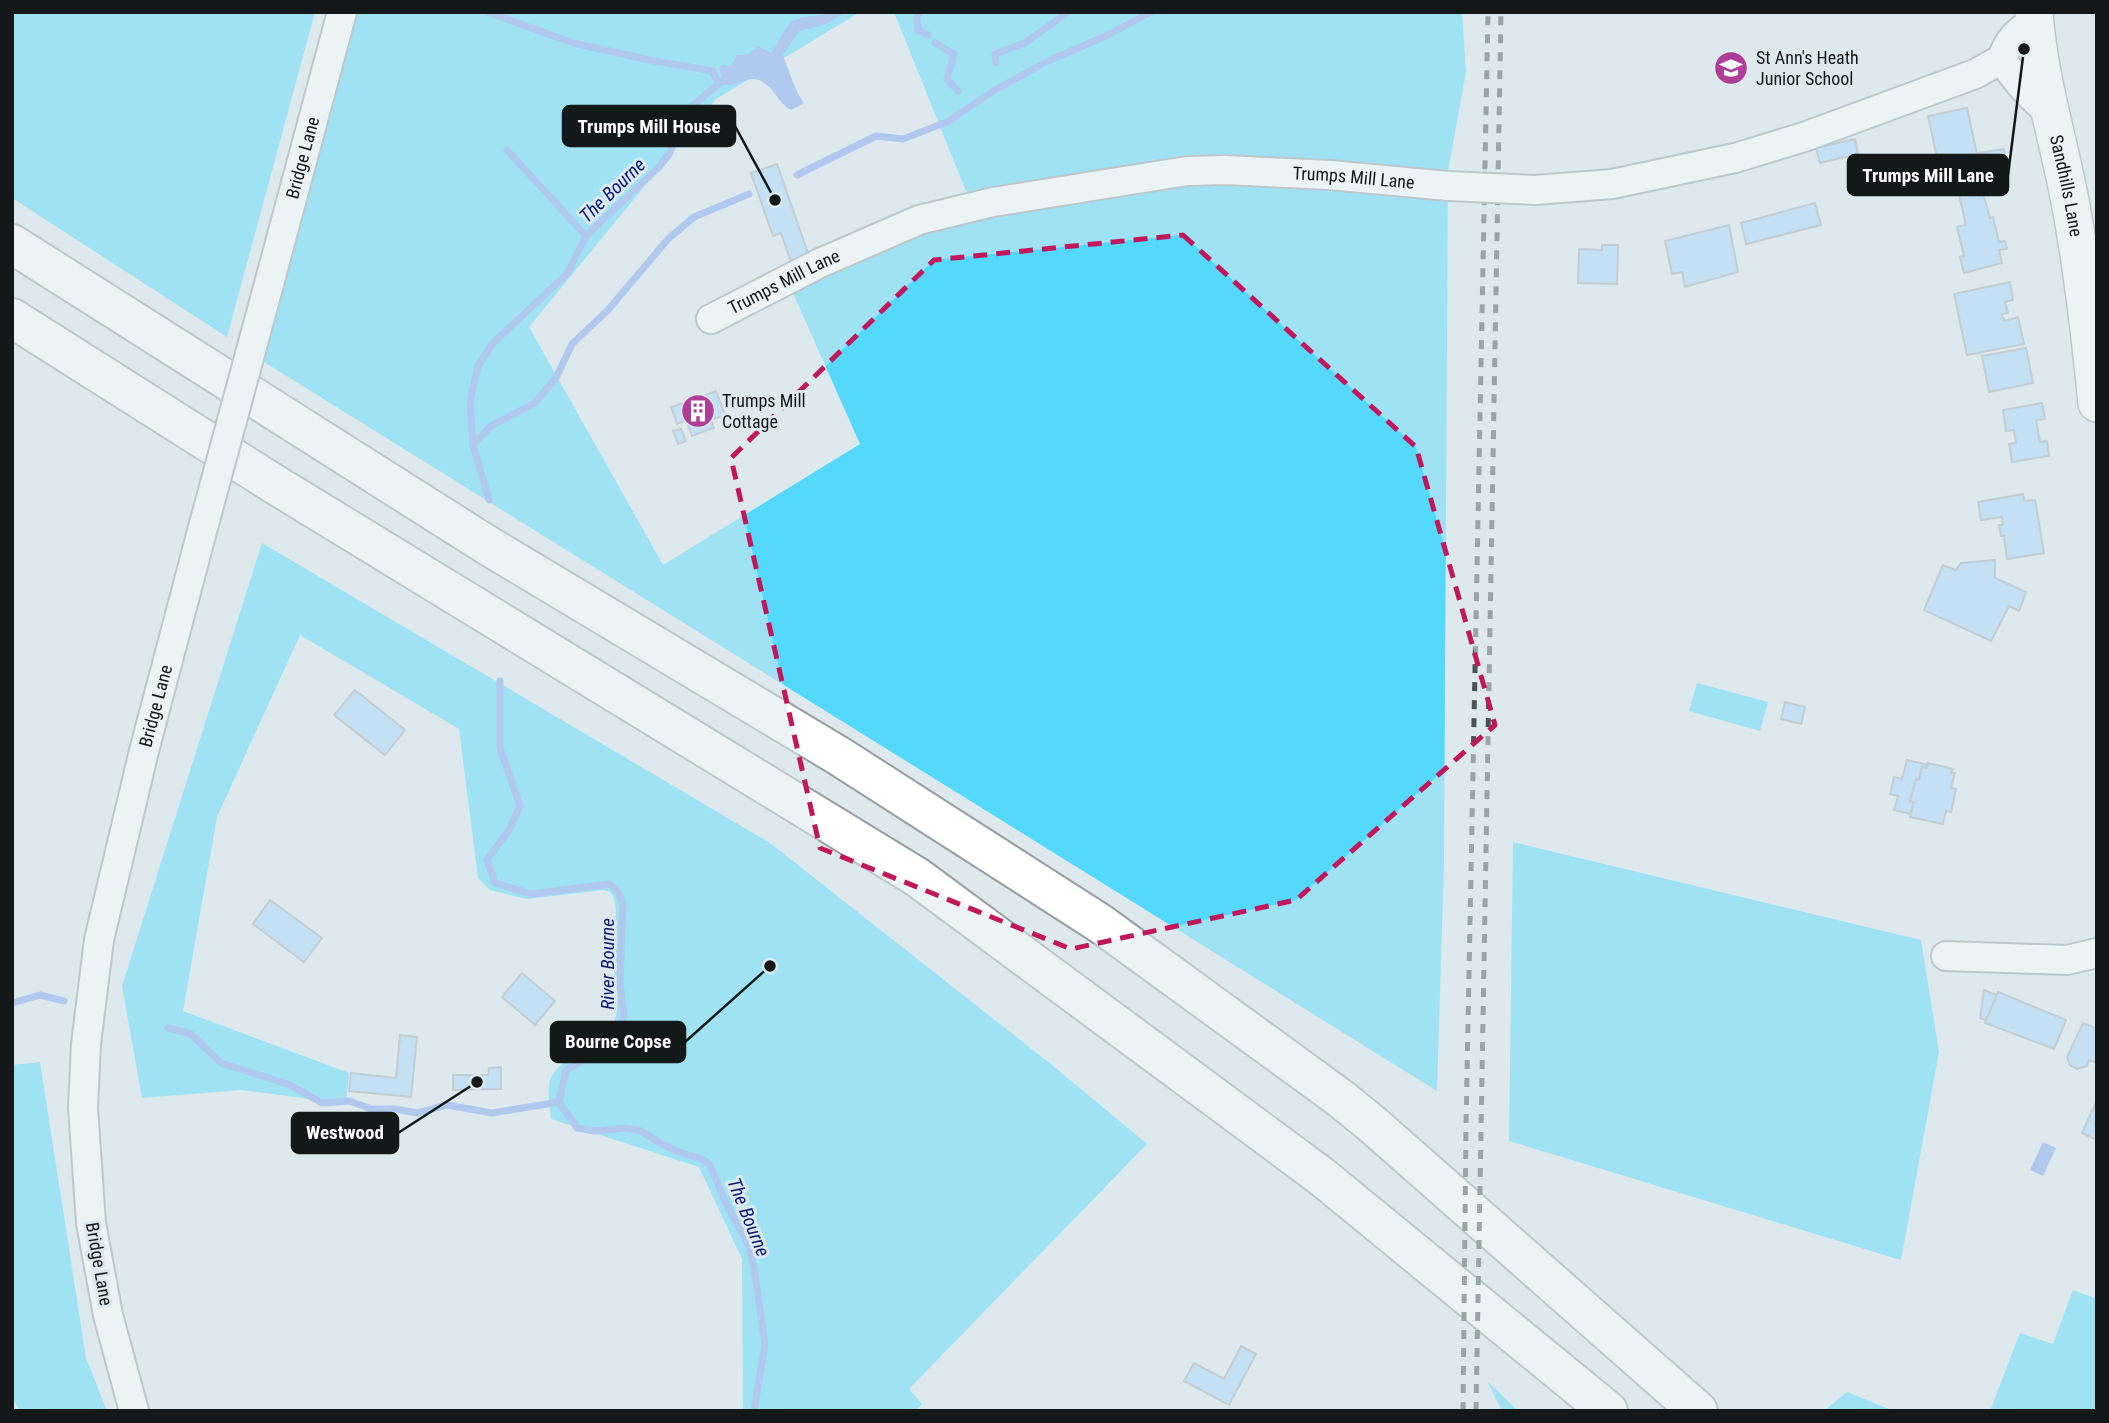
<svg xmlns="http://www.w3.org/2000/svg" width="2109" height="1423" viewBox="0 0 2109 1423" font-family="'Roboto Condensed',sans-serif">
  <rect width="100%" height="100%" fill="#dde9ed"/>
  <g fill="#54d9fc">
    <path d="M 12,12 L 315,12 L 227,337 L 12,198 Z"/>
    <path d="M 356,12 L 860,12 L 716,99 L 529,327 L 663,565 L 860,444 L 792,291 L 970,201 L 894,12 L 1462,12 L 1466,72 L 1448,171 L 1444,861 L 1437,1091 L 264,362 Z"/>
    <path d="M 262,543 L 770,843 L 1052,1065 L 1147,1144 L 909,1389 L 922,1404 L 916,1411 L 743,1411 L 742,1259 L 699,1167 L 551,1119 C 550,1108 548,1097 549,1086 C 553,1054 600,1053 613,1025 C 623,1003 613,973 612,950 C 612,933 620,913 613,896 C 610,891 609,892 604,890 L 526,899 L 490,890 L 478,878 L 459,729 L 300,635 L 217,817 L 183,1011 L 349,1073 L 346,1104 L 242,1090 L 142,1098 L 122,986 Z"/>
    <path d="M 1697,683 L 1768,702 L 1760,731 L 1689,711 Z"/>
    <path d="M 1513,842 L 1921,940 L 1939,1052 L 1901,1260 L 1509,1141 Z"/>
    <path d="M 40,1062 L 86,1358 L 107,1411 L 20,1411 L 12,1398 L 12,1065 Z"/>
    <path d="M 2073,1290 L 2097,1299 L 2097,1411 L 1990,1411 L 2020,1333 L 2053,1344 Z"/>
    <path d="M 1487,1381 L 1518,1411 L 1502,1411 Z"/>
    <path d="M 1847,1392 L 1894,1411 L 1824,1411 Z"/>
  </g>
  <g fill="#7ca0f2">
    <path d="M 830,12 L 846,12 L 826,24 L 799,31 L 783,55 C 788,69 796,93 804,103 L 791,110 C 776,102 772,80 753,79 C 743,79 735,86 725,85 L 719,69 L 722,65 L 731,66 L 737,55 L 747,55 L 758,46 L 771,53 C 779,44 784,25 795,20 C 806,15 820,17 830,12 Z"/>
    <path d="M 2043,1142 L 2056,1148 L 2043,1176 L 2030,1170 Z"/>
  </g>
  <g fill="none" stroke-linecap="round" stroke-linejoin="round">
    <g stroke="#7ca0f2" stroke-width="7">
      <path d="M 487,12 L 573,43 L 649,60 L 713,71 L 718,83"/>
      <path d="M 920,12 L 917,16 L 918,30 L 928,35"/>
      <path d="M 935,43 L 954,54 L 947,79 L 958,91"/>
      <path d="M 996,63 L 995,54 L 1025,43 L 1068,12"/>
      <path d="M 507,150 L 586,236"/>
      <path d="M 797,175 L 876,136 L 903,139 L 947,122 L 995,90 L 1050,60 L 1104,37 L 1151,12"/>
      <path d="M 473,445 L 491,426 L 535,403 L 556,378 L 572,344 L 608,310 L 668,239 L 694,217 L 749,194"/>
      <path d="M 489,500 L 473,445 L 470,402 L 478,366 L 493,343 L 567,274 L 586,236 L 659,167 L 670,153 L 679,117 L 728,76"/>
      <path d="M 500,681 L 500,748 L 520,806 L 509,830 L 487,860 L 495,883 L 531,894 L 610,884 L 618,892 L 623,903 L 620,982 L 624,1017 L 615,1035 L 602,1050 L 566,1070 L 559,1102"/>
      <path d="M 12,1003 L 40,995 L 64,1001"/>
      <path d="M 168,1028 L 191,1034 L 221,1063 L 290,1085 L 322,1103 L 349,1101 L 372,1109 L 396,1109 L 417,1113 L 447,1105 L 492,1113 L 559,1102"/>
      <path d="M 559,1102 L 577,1128 L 595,1131 L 626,1128 L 641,1131 L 658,1142 L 676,1151 L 704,1160 L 710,1165 L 725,1201 L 748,1244 L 754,1268 L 765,1344 L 754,1411"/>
    </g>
  </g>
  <g fill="#a4d6fd" stroke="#a5adb4" stroke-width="2">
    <path d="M 1967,108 L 1978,159 L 1939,167 L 1928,116 Z"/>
    <path d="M 1855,139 L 1858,154 L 1820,163 L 1816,148 Z"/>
    <path d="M 2004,149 L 2008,172 L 1945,185 L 1941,167 L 1978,159 L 1979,153 Z"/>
    <path d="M 777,164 L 809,256 L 791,262 L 781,233 L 773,236 L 751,173 Z"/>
    <path d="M 1982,189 L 1990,218 L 1993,217 L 1999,242 L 2005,241 L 2007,249 L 1999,250 L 2002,263 L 1964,273 L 1960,257 L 1964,256 L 1957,227 L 1966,225 L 1959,195 Z"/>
    <path d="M 1815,203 L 1821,225 L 1746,244 L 1741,223 Z"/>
    <path d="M 1729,225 L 1738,272 L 1685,287 L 1682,272 L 1672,274 L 1665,241 Z"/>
    <path d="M 1602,245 L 1618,245 L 1617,284 L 1578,283 L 1579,249 L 1602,250 Z"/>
    <path d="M 2010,282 L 2013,300 L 2005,302 L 2008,313 L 2002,314 L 2004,321 L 2018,317 L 2024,344 L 1967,355 L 1954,294 Z"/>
    <path d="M 2026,348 L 2033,383 L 1989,392 L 1982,356 Z"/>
    <path d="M 716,391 L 725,415 L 711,420 L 714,428 L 692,436 L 686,420 L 677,424 L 671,407 Z"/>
    <path d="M 2042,403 L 2045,419 L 2036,420 L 2040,442 L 2047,441 L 2049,456 L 2012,462 L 2009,444 L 2016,443 L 2014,430 L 2006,431 L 2003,410 Z"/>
    <path d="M 681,429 L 686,441 L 678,444 L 673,431 Z"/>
    <path d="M 2023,494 L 2024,501 L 2035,500 L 2044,553 L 2007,559 L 2004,536 L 2001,536 L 1999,525 L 2003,525 L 2002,517 L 1981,520 L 1978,502 Z"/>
    <path d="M 1995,560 L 1995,578 L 2026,592 L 2019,611 L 2009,606 L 1991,641 L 1924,610 L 1943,565 L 1956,570 L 1961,563 Z"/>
    <path d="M 355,690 L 405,730 L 385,755 L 334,715 Z"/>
    <path d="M 1785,702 L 1805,707 L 1801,724 L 1781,719 Z"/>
    <path d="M 1907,760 L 1928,765 L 1927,768 L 1922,767 L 1919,780 L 1916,779 L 1910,801 L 1914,802 L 1911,814 L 1894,810 L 1898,796 L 1890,794 L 1894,777 L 1902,779 Z"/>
    <path d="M 1928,763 L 1953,769 L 1951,773 L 1955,773 L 1951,788 L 1956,789 L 1951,812 L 1946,811 L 1943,824 L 1910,817 L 1914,802 L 1910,801 L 1916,779 L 1919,780 L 1922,767 L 1927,768 Z"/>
    <path d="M 270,900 L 322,938 L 304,962 L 253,924 Z"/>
    <path d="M 522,973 L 555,1001 L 535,1025 L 502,997 Z"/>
    <path d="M 1984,990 L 1997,995 L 1986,1020 L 1980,1018 Z"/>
    <path d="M 1998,992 L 2066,1020 L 2054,1049 L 1985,1023 Z"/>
    <path d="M 2083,1023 L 2097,1029 L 2097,1063 L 2089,1060 L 2087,1066 L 2077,1069 L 2070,1065 L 2067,1057 Z"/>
    <path d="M 400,1035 L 417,1037 L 411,1097 L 349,1091 L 351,1073 L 396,1078 Z"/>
    <path d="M 501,1067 L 501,1089 L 453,1090 L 453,1075 L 488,1075 L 489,1068 Z"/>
    <path d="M 2097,1100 L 2097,1140 L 2082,1133 Z"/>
    <path d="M 1241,1346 L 1256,1354 L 1229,1405 L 1184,1381 L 1194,1363 L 1224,1379 Z"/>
  </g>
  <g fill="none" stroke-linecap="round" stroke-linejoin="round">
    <g stroke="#96a0a4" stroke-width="32">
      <g id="minor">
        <path d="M 2034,21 C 2018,31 2008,40 2002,59 C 2016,82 2031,98 2051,114"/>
        <path d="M 1535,190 L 1612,184 L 1735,158 L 1804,137 L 1975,74 L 2002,59"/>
        <path id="s1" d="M 266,295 L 342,12"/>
        <path id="s2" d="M 711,319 L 820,263 L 919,220 L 993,202 L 1187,171 L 1225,170 L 1330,175 L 1448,186"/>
        <path d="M 1946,956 L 2067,960 L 2097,953"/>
        <path id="s3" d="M 134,1411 L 108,1315 L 91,1223 L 83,1108 L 86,1044 L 99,940 L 144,751 L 201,535"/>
      </g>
    </g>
    <g stroke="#96a0a4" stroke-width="40">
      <g id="major">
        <path id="s4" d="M 2034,12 C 2038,72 2056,132 2068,191 C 2082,261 2090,332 2097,403"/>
      </g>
    </g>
    <g stroke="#96a0a4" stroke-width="42">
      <g id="highway">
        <path d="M 12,244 L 487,545 L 839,756 L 1101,924 L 1340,1098 L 1372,1124 L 1698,1411"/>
        <path d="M 12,318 L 271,482 L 917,877 L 1321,1176 L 1608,1411"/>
      </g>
    </g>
    <use href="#minor" stroke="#fff" stroke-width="28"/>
    <use href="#major" stroke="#fff" stroke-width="37"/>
    <use href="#highway" stroke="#fff" stroke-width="38"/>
    <g stroke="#4b5254" stroke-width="5" stroke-dasharray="9 9" stroke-linecap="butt">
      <path d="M 1463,1411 L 1466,1126 L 1488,12"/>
      <path d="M 1476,1411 L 1501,12"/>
    </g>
    <g stroke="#96a0a4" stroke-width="32" stroke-linecap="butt">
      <g id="minor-bridge">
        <path d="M 1448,186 L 1535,190"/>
        <path d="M 201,535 L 266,295"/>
      </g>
    </g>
    <use href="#minor-bridge" stroke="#fff" stroke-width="28"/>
  </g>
  <path d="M0 0H2109V1423H0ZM 1183,235 L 1416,447 L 1495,725 L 1296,900 L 1071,949 L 820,848 L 731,458 L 934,260 Z" fill="#dde9ed" fill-opacity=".55" fill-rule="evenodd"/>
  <path fill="none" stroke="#c2185b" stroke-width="5" stroke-dasharray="14 9" stroke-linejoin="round" d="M 1183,235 L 1416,447 L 1495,725 L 1296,900 L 1071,949 L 820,848 L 731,458 L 934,260 Z"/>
  <defs>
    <g id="school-disc" transform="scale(1.75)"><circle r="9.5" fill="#af3e99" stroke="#dde9ed"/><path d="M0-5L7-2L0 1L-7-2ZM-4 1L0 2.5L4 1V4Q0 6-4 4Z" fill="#fff"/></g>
    <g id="building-disc" transform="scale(1.75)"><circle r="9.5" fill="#af3e99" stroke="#dde9ed"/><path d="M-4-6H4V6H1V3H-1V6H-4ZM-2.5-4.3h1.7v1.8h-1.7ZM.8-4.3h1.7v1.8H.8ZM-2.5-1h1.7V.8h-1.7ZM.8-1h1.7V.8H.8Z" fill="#fff"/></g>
  </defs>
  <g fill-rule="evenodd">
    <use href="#school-disc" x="1731" y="68"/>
    <use href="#building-disc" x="698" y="411"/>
  </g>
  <g text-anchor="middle" stroke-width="6" stroke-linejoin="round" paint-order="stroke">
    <g font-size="18" fill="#131819" stroke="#dde9ed" text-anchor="start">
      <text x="1756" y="64">St Ann's Heath<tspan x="1756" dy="21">Junior School</tspan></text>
      <text x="722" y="407">Trumps Mill<tspan x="722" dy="21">Cottage</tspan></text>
    </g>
    <g font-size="18" fill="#131819" stroke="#dde9ed">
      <text dy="6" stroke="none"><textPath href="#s1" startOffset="142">Bridge Lane</textPath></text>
      <text dy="6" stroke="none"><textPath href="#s2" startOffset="670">Trumps Mill Lane</textPath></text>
      <text dy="6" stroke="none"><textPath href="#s4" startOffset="177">Sandhills Lane</textPath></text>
      <text dy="6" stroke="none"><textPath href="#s2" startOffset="82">Trumps Mill Lane</textPath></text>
      <text dy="6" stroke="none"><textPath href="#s3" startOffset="718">Bridge Lane</textPath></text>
      <text transform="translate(99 1264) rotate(80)" y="6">Bridge Lane</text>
    </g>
    <g font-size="19" font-style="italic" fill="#061775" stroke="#dde9ed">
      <text transform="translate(612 190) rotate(-44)" y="7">The Bourne</text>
      <text transform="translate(607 964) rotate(-90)" y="7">River Bourne</text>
      <text transform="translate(749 1217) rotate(68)" y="7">The Bourne</text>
    </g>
  </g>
  <path fill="none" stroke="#131819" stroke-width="2.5" d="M775 200L735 126M2024 49L2008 175M770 966L685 1042M477 1082L398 1133"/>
  <g fill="#131819" stroke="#dde9ed" stroke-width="2.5">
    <circle cx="775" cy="200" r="7"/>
    <circle cx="2024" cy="49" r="7"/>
    <circle cx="770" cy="966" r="7"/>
    <circle cx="477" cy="1082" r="7"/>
  </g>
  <g fill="#131819" stroke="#131819" stroke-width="2.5">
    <rect x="563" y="106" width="172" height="40" rx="7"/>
    <rect x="1848" y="155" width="160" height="40" rx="7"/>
    <rect x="551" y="1022" width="134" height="40" rx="7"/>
    <rect x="292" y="1113" width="106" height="40" rx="7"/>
  </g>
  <g font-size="19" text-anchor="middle" font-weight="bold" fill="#fff">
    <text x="649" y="133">Trumps Mill House</text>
    <text x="1928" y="182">Trumps Mill Lane</text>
    <text x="618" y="1048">Bourne Copse</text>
    <text x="345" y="1139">Westwood</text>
  </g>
  <rect width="2109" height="1423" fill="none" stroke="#131819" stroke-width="28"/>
</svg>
